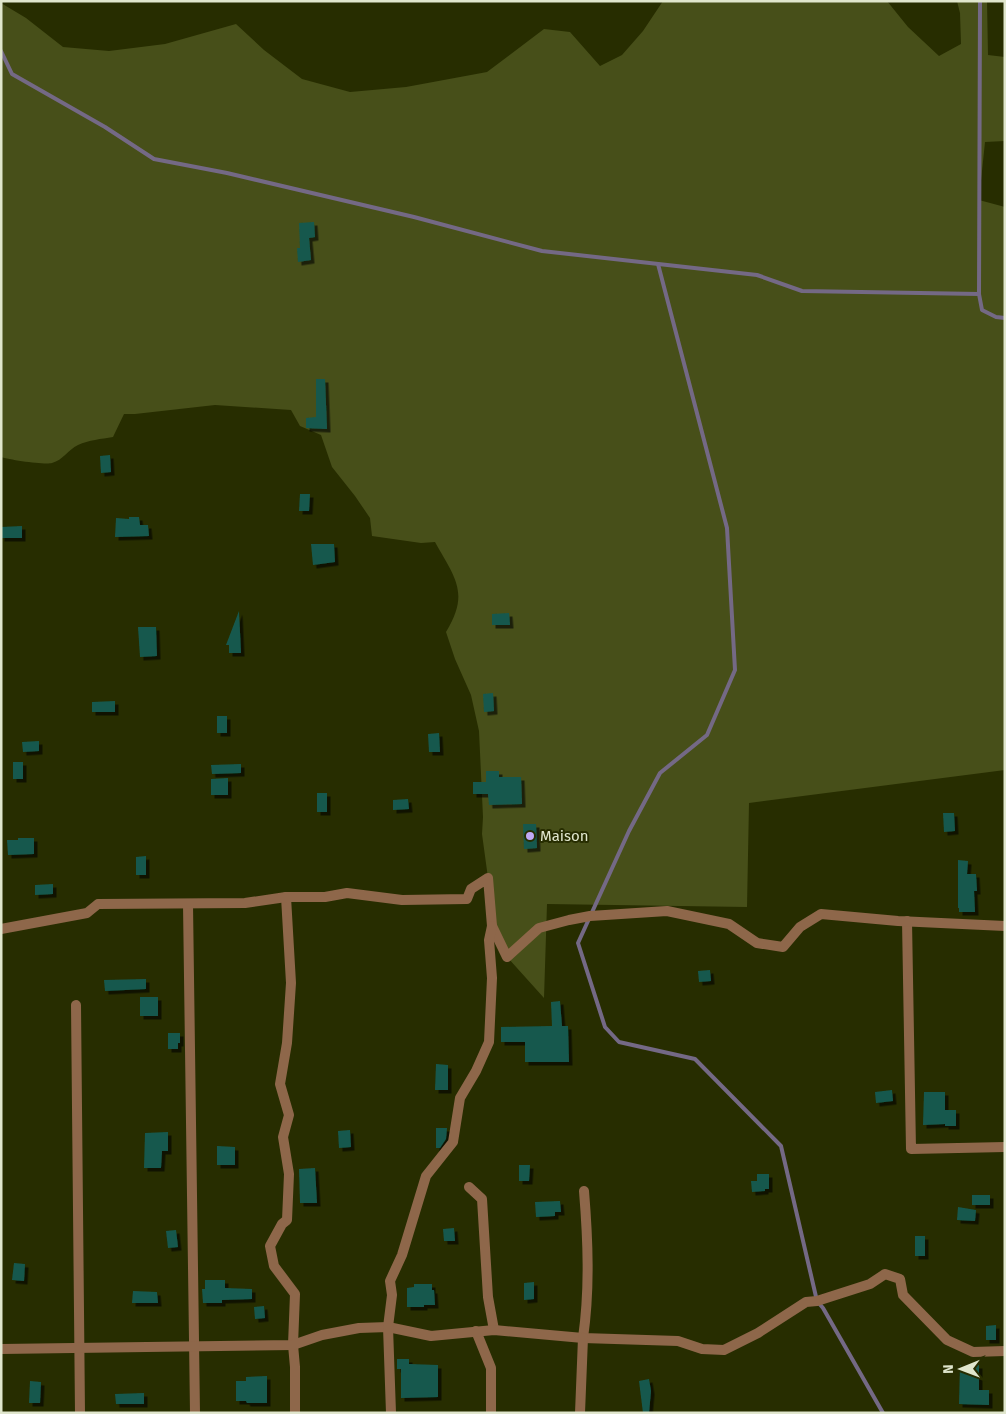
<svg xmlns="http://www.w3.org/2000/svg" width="1006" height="1414" viewBox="0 0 1006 1414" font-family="'Fira Sans',sans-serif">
  <defs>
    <filter id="shadow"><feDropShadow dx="3.5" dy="3.5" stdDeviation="0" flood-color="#0009"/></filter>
  </defs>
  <rect width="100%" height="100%" fill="#272d00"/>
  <path fill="#474f19" d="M 663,1 L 887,1 L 908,27 L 939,56 L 961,44 L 960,13 L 957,1 L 987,1 L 988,55 L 1005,57 L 1005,141 L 985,142 L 979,200 L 1005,207 L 1005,770 L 749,803 L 747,907 L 547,904 L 544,998 L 507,957 L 492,926 L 488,878 L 482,834 L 483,817 L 479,731 L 471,695 L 455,659 L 446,632 C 470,593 455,578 435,542 L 421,543 L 372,536 L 370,518 L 355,496 L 332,467 L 321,435 L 300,426 L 291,410 L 215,405 L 135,414 L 124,414 L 113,437 C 101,439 89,440 78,445 C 68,450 63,460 52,463 C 45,465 10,460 1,457 L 1,3 L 26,18 L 63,47 L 109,51 L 165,44 L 236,24 L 264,50 L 302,79 L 350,92 L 406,87 L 487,72 L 544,29 L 570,32 L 600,66 L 622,55 L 643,31 Z"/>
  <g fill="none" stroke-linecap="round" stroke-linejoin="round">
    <g stroke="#746985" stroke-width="4">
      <path d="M 1,51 L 12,74 L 105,127 L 154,159 L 227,173 L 414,217 L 542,251 L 757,275 L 802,291 L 979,294 L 980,1"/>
      <path d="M 658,264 L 727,528 L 735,670 L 707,735 L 660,773 L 629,831 L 578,943 L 605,1027 L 619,1042 L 695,1059 L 781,1146 L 817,1301 L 823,1308 L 883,1413"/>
      <path d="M 979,294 L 982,310 L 996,317 L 1005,318"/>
    </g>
  </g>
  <g fill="#16594d" filter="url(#shadow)">
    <path d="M 314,222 L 315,237 L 309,238 L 311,260 L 298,262 L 297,248 L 300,248 L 299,223 Z"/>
    <path d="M 316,379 L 325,379 L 327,429 L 306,428 L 306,418 L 316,417 Z"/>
    <path d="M 110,455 L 111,472 L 101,473 L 100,456 Z"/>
    <path d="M 300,494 L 310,494 L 309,511 L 299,511 Z"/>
    <path d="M 129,517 L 139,517 L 140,525 L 148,525 L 149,536 L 115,537 L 116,518 L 129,519 Z"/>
    <path d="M 22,526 L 22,538 L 1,538 L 1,527 Z"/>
    <path d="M 311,544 L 334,544 L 335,562 L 313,565 Z"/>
    <path d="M 239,611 L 241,653 L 229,653 L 229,645 L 226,645 Z"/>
    <path d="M 509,613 L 510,625 L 492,625 L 492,614 Z"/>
    <path d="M 138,627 L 156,627 L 157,656 L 140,657 Z"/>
    <path d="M 493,693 L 494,711 L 484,712 L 483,694 Z"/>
    <path d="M 115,701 L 115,712 L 92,712 L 92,702 Z"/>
    <rect x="217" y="716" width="10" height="17"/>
    <path d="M 439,733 L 440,752 L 429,752 L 428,734 Z"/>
    <path d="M 39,741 L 39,751 L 23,752 L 22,742 Z"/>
    <rect x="13" y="762" width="10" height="17"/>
    <path d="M 241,764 L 241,773 L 212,774 L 211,765 Z"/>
    <path d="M 486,771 L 499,771 L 499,777 L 521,777 L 522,804 L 489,805 L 488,794 L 473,794 L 473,782 L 486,782 Z"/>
    <path d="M 228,778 L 228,795 L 211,795 L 211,779 Z"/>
    <rect x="317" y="793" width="10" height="19"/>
    <path d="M 408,799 L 409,809 L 393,810 L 393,800 Z"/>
    <path d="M 943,813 L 954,813 L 955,831 L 944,832 Z"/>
    <path d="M 523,824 L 536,824 L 537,848 L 524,849 Z"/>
    <path d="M 18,838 L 34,838 L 34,854 L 8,855 L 7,840 L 18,840 Z"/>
    <path d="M 146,856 L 146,875 L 136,875 L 136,857 Z"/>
    <path d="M 958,860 L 968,861 L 967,874 L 976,874 L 977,891 L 974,891 L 975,912 L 959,912 L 959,908 L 958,908 Z"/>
    <path d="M 53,884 L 53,894 L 35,895 L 35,885 Z"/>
    <path d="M 710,970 L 711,981 L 699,982 L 698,971 Z"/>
    <path d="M 146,979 L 146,989 L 105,991 L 104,980 Z"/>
    <rect x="140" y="997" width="18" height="19"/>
    <path d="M 560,1001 L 562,1026 L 568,1026 L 569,1062 L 525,1062 L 525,1042 L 501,1042 L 501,1027 L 552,1026 L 551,1002 Z"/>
    <path d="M 168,1033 L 180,1033 L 180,1043 L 178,1043 L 178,1049 L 168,1049 Z"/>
    <path d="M 436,1064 L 448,1065 L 448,1090 L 435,1090 Z"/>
    <path d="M 892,1090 L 893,1101 L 876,1103 L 875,1092 Z"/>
    <path d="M 924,1092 L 945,1092 L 945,1110 L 956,1110 L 956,1126 L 945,1126 L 945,1124 L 923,1125 Z"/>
    <path d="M 436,1128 L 447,1128 L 446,1139 L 440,1148 L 436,1148 Z"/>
    <path d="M 350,1130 L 351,1147 L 339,1148 L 338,1131 Z"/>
    <path d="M 168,1132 L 168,1151 L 162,1151 L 161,1168 L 144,1168 L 145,1133 Z"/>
    <path d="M 217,1146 L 235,1147 L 235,1165 L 217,1165 Z"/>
    <path d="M 519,1165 L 530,1165 L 529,1181 L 519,1181 Z"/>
    <path d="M 315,1168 L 317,1203 L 300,1203 L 299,1169 Z"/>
    <path d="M 757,1174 L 769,1174 L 769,1189 L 765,1189 L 765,1191 L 752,1192 L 751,1181 L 757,1181 Z"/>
    <rect x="972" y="1195" width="18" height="10"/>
    <path d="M 560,1201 L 561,1212 L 555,1212 L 555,1216 L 536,1217 L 535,1202 Z"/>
    <path d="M 958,1207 L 976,1210 L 975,1221 L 957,1220 Z"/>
    <path d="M 454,1228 L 455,1241 L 444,1241 L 443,1229 Z"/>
    <path d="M 176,1230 L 178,1247 L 168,1248 L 166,1231 Z"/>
    <rect x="915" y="1236" width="10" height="20"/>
    <path d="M 14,1263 L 25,1264 L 24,1281 L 12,1280 Z"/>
    <path d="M 205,1280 L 225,1280 L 225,1288 L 252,1289 L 252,1299 L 222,1300 L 222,1303 L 203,1303 L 202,1289 L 205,1289 Z"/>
    <path d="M 534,1282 L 534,1299 L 524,1300 L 524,1283 Z"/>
    <path d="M 414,1284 L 432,1284 L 432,1290 L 434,1290 L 435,1305 L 424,1305 L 424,1307 L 407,1307 L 407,1288 L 414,1287 Z"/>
    <path d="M 133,1291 L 157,1292 L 158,1303 L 132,1303 Z"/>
    <path d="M 264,1306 L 265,1318 L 255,1319 L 254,1307 Z"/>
    <path d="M 996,1325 L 996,1340 L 986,1340 L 986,1326 Z"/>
    <path d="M 397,1359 L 409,1359 L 409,1364 L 438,1365 L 438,1397 L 401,1398 L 401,1369 L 397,1369 Z"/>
    <path d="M 960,1365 L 979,1365 L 979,1390 L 989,1390 L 989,1405 L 959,1404 Z"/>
    <path d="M 267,1376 L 267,1403 L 247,1403 L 246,1401 L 236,1401 L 236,1381 L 246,1381 L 246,1377 Z"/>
    <path d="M 649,1379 L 651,1391 L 649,1413 L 643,1413 L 639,1381 Z"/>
    <path d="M 30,1381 L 41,1382 L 40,1403 L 29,1403 Z"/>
    <path d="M 144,1393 L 144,1404 L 116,1404 L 115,1394 Z"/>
  </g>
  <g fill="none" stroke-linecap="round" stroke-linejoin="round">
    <g stroke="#8e674a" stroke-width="10">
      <path d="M 286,897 L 291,983 L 287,1043 L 280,1084 L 289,1115 L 283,1137 L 289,1174 L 287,1220 L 282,1224 L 270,1246 L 274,1266 L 295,1294 L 293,1345 L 295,1367 L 295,1413"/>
      <path d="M 188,904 L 195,1413"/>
      <path d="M 907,921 L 911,1149 L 1005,1147"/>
      <path d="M 1,929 L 87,913 L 98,904 L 245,903 L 286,897 L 325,897 L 347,893 L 402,900 L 467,899 L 471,889 L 488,878 L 492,926 L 507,957 L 539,928 L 569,920 L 590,916 L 667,911 L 729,924 L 757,943 L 783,947 L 800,927 L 821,914 L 898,921 L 1005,926"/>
      <path d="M 76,1005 L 80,1413"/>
      <path d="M 469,1187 L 482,1199 L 488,1297 L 494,1330"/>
      <path d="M 476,1331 L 491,1368 L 491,1413"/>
      <path d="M 583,1338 C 590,1289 588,1240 584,1191"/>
      <path d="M 1,1349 L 293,1345 L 322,1335 L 359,1328 L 388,1327 L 431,1336 L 494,1330 L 583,1338 L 678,1341 L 702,1349 L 724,1350 L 758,1333 L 806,1302 L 817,1301 L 870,1284 L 885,1274 L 900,1279 L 903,1295 L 947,1340 L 973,1352 L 1005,1351"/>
      <path d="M 391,1413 L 388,1327 L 392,1295 L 390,1281 L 402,1255 L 426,1176 L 453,1142 L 460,1098 L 476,1071 L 489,1042 L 492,978 L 489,940 L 492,926"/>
      <path d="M 580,1413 L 583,1338"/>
    </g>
  </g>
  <circle fill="#bfa9f4" stroke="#272d00" stroke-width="2" cx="530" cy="836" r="5"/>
  <g text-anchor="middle" stroke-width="4" stroke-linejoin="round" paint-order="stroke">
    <g font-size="15" fill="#e0e6cd" stroke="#272d00" text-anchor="start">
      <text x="540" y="841">Maison</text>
    </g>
  </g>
  <rect width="1006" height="1414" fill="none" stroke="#e0e6cd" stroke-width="5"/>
  <g transform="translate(961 1369) rotate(269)" stroke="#272d00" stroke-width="4" paint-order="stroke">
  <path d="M0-4L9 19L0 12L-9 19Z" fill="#e0e6cd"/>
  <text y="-8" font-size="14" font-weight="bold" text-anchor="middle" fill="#e0e6cd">N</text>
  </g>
</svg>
